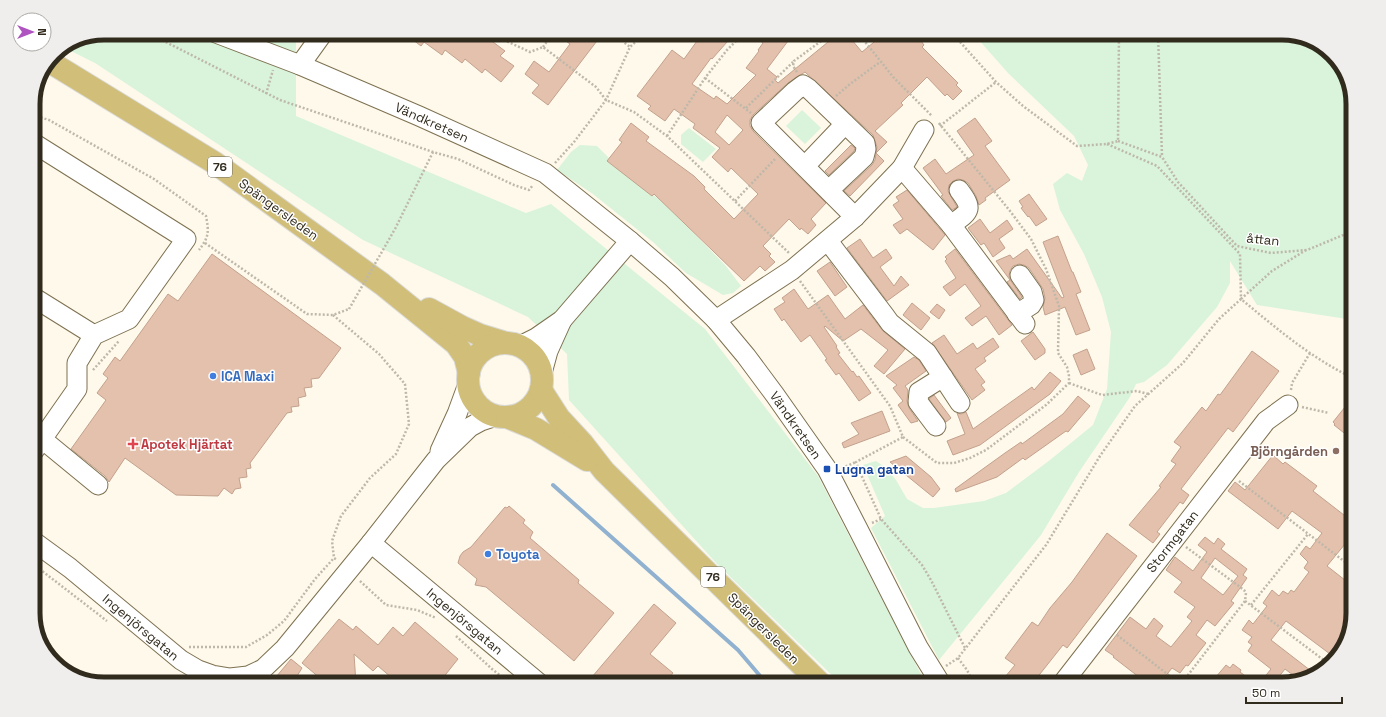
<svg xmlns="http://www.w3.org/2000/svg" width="1386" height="717" viewBox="0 0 1386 717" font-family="'Space Grotesk',sans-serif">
  <rect width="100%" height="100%" fill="#fef9ea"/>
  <g fill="#d9f4db">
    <path d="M 104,33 L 296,33 L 296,116 L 526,213 L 551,204 L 705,329 L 818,476 L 926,684 L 841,684 L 717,564 L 569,400 L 567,354 L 528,317 L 363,240 L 95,63 L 63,47 L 77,38 Z"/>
    <path d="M 1044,33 L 1282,33 L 1313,40 L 1341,65 L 1353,99 L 1353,320 L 1257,305 L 1230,261 L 1230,283 L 1217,307 L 1167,365 L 1144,382 L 1136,384 L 1130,397 L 1079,472 L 1041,535 L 939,660 L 871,528 L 885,516 L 863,465 L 876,461 L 885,467 L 896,480 L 907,499 L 923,508 L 934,508 L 984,501 L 1006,493 L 1050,460 L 1093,425 L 1107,389 L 1111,332 L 1102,297 L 1084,254 L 1060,210 L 1053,184 L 1067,173 L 1082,181 L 1088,165 L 1074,136 L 1008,73 L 978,39 L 1005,36 L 1039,39 Z"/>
    <path d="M 802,110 L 821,128 L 805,144 L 786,126 Z"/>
    <path d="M 689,128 L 716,149 L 703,162 L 681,144 L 681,135 Z"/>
    <path d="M 580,145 L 597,146 L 620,169 L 665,204 L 725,265 L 741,286 L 733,293 L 723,295 L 686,273 L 653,242 L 593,194 L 557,170 L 571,152 Z"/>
  </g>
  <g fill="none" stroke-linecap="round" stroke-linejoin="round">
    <path stroke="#91b1d0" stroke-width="4" d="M 553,485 L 738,650 L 767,684"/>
  </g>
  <g fill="#e4c1ac" stroke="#c3a18d" fill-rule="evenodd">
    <path d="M 404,33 L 481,33 L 505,51 L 500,56 L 514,66 L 501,82 L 485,69 L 482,73 L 465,59 L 462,63 L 445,50 L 442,55 L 424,42 L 421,46 Z"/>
    <path d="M 555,33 L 603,33 L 548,105 L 532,93 L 539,85 L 525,74 L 534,61 L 549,72 L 570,44 Z"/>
    <path d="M 689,33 L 735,33 L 712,59 L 711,58 L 692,84 L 714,99 L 716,96 L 727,104 L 756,75 L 746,68 L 759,51 L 758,50 L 763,43 L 750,33 L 794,33 L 767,69 L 777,77 L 775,80 L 778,83 L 839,33 L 846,33 L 862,52 L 885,33 L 915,33 L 924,45 L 922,47 L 958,83 L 956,85 L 962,91 L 953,100 L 947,94 L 945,96 L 927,77 L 901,103 L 903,105 L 875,131 L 887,142 L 876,153 L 884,161 L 850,196 L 844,191 L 872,165 L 875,160 L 877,147 L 873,135 L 805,72 L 788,83 L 753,115 L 750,120 L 750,126 L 753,131 L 826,203 L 811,219 L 816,225 L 808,234 L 801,228 L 800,230 L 789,219 L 763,246 L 771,254 L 769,256 L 775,262 L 765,271 L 760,266 L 744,281 L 654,194 L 652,196 L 607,161 L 622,142 L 619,140 L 631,123 L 649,137 L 646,141 L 694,176 L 705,187 L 704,189 L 734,219 L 758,194 L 731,168 L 728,172 L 712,157 L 720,148 L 693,128 L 695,124 L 674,109 L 665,121 L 648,109 L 651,106 L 637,96 L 672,50 L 684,59 L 697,41 ZM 727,115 L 743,130 L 729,145 L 715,132 Z"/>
    <path d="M 975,118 L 992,141 L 985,146 L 1010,180 L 985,198 L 986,200 L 979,205 L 976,196 L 968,183 L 963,180 L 958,179 L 953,181 L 949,185 L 948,191 L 957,207 L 952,210 L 941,196 L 943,195 L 923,168 L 935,159 L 946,174 L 974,155 L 957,131 Z"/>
    <path d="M 851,145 L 855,148 L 854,151 L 829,175 L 825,171 Z"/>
    <path d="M 907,190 L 945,235 L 933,250 L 907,229 L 900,234 L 893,225 L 903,219 L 893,205 L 899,201 L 896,197 Z"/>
    <path d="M 1029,194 L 1047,219 L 1036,226 L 1029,216 L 1028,217 L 1021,208 L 1023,207 L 1019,201 Z"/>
    <path d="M 980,219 L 990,233 L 1007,220 L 1013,229 L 999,239 L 1005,248 L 993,257 L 984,243 L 981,245 L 968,228 Z"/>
    <path d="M 1058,236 L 1072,272 L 1073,272 L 1081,292 L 1076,294 L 1090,330 L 1076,335 L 1065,307 L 1045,315 L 1043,307 L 1045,298 L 1043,289 L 1029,268 L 1024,265 L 1019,264 L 1013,266 L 1010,271 L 1009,276 L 1011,281 L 1022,297 L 1020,299 L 1007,282 L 1010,280 L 996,261 L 1010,255 L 1013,259 L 1027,249 L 1062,298 L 1064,297 L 1043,242 Z"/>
    <path d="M 860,239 L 873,258 L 886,249 L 892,258 L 880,267 L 894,286 L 901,276 L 909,285 L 887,301 L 847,248 Z"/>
    <path d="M 955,249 L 1012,325 L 999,335 L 986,316 L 972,326 L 965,318 L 981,306 L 965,284 L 950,296 L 943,287 L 956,278 L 945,261 L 947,259 L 945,257 Z"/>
    <path d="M 212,254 L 341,348 L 319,378 L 311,379 L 312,387 L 304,388 L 306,396 L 298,398 L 299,406 L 291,407 L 292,412 L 287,413 L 250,463 L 251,468 L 246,469 L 247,477 L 239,478 L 241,488 L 235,489 L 232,494 L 224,488 L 218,496 L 176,495 L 125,458 L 109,482 L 105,476 L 71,449 L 106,400 L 97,393 L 108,378 L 103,374 L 115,357 L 120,361 L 168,294 L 178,301 Z"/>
    <path d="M 830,262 L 847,287 L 835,296 L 817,271 Z"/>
    <path d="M 794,289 L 808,309 L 828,295 L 845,319 L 863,305 L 883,331 L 905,349 L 884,374 L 874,366 L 888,350 L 861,329 L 843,341 L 825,326 L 824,327 L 837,346 L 836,347 L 840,353 L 838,354 L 852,372 L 853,371 L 857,377 L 859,376 L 871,393 L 859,401 L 839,373 L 836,375 L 825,360 L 827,359 L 810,335 L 801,342 L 784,319 L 782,321 L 774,309 L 785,302 L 782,298 Z"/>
    <path d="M 912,303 L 930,318 L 921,330 L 903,315 Z"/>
    <path d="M 937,304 L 945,310 L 939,319 L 930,312 Z"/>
    <path d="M 1033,332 L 1045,349 L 1045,353 L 1035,360 L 1021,341 Z"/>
    <path d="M 944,335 L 957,354 L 973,343 L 977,349 L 993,338 L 999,347 L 984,358 L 986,361 L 975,369 L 985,382 L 981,385 L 985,390 L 972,400 L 932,343 Z"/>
    <path d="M 1087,349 L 1095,369 L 1081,375 L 1073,355 Z"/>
    <path d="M 1252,351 L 1279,371 L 1233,432 L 1228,428 L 1181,489 L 1189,495 L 1183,504 L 1180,502 L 1157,532 L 1160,534 L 1153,543 L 1129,525 L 1161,487 L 1159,486 L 1176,464 L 1171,461 L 1181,447 L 1174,442 L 1202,407 L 1206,411 L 1218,394 L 1220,395 Z"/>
    <path d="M 914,357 L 919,360 L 926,371 L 905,386 L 908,390 L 907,401 L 909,408 L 918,421 L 911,423 L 898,405 L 903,401 L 893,388 L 897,385 L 886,376 Z"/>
    <path d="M 1050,372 L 1061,381 L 1050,394 L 980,445 L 953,455 L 947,441 L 965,434 L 957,413 L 961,414 L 966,412 L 973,429 L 1032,387 L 1034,390 Z"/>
    <path d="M 934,395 L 951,418 L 946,422 L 929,399 Z"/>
    <path d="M 1078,396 L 1090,406 L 1068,432 L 1066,431 L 1025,460 L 1023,458 L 997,477 L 956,492 L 955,489 L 1005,453 L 1021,442 L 1022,444 L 1063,414 Z"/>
    <path d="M 1345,407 L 1353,413 L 1353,440 L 1334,425 L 1335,424 L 1333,422 Z"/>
    <path d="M 882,411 L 890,431 L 844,448 L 842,443 L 859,434 L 851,423 Z"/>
    <path d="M 1273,455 L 1283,464 L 1285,462 L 1317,486 L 1313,491 L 1353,522 L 1353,550 L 1345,544 L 1327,566 L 1350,584 L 1349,585 L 1353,588 L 1353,613 L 1346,644 L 1334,657 L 1286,621 L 1271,640 L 1315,674 L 1298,679 L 1285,669 L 1273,684 L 1259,684 L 1271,669 L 1248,651 L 1252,645 L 1248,642 L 1252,637 L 1242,630 L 1249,620 L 1253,624 L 1267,606 L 1263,603 L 1272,590 L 1279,596 L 1283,591 L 1288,594 L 1291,590 L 1294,592 L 1309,572 L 1304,568 L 1308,562 L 1300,554 L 1306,546 L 1310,549 L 1322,533 L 1292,511 L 1278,529 L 1228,491 L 1235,482 L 1245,490 Z"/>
    <path d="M 906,456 L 931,477 L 940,489 L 933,497 L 890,462 Z"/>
    <path d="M 509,506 L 525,520 L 523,523 L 533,532 L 530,538 L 579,580 L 578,583 L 614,613 L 574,661 L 486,587 L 475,585 L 477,579 L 458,563 L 460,556 L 463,552 L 471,547 L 505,507 L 507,508 Z"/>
    <path d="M 1107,533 L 1137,556 L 1067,648 L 1063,645 L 1032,684 L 1014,684 L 1005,677 L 1015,665 L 1005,658 L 1032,622 L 1038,626 L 1050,608 L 1072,582 Z"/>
    <path d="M 1205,537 L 1214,544 L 1218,538 L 1225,544 L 1221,549 L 1247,569 L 1243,575 L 1247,578 L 1231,601 L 1234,603 L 1215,626 L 1207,620 L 1196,635 L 1206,643 L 1188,666 L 1186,665 L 1180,673 L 1172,668 L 1159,684 L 1148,684 L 1113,657 L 1114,656 L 1105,650 L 1130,617 L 1146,629 L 1154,618 L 1163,626 L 1156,636 L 1171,647 L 1192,621 L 1187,617 L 1195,607 L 1174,592 L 1182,582 L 1166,570 L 1175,557 L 1193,571 L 1207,552 L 1198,545 ZM 1215,558 L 1238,576 L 1223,595 L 1201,578 Z"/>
    <path d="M 654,604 L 676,623 L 650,654 L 673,673 L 664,684 L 586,684 Z"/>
    <path d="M 339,619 L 353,630 L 356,626 L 378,645 L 393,627 L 403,636 L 415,622 L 458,659 L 438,684 L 399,684 L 378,666 L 373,671 L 354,654 L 356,684 L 327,684 L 302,663 Z"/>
    <path d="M 291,659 L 302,668 L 292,684 L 285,684 L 276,677 Z"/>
    <path d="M 1233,664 L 1241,670 L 1240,672 L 1256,684 L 1210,684 L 1226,665 L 1230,668 Z"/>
  </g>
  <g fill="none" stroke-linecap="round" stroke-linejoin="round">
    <g stroke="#7e7151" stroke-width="21">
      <g id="minor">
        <path d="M 216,33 L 300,65 L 419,116 L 545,173 L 630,241 L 672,277 L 716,320 L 746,356 L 775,395 L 827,469 L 858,529 L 918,647 L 941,684"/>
        <path d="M 300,65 L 323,33"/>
        <path d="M 33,146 L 35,144 L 186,239 L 129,319 L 94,335 L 77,363 L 77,389 L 33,452"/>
        <path d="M 805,166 L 845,124"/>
        <path d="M 902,168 L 951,225 L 1025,324"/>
        <path d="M 829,190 L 864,157 L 866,149 L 865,143 L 809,89 L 803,85 L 795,91 L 761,123 L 855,217"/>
        <path d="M 951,225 C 970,211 974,210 959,190"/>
        <path d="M 828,241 L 885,316 L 890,323 L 927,353 L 960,403"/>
        <path d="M 33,297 L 94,335"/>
        <path d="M 1017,314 L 1031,305 L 1034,300 L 1032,292 L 1020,275"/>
        <path d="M 716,320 L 792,270 L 855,217 L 902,168 L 924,130"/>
        <path d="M 520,346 L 536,338 L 562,320 L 630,241"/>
        <path d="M 542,373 L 548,351 L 562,320"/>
        <path d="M 936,426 L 918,402 L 919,392 L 943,377"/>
        <path d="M 42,439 L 98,485"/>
        <path d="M 440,451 L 457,414 L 468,384"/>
        <path d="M 33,541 L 70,568 L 181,660 L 198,670 L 212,675 L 230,678 L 248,676 L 263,669 L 285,648 L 371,543 L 436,460 L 470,427 L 481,421 L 496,416"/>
        <path d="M 371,543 L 540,684"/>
        <path d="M 1062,684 L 1266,421 L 1288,405"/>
      </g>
    </g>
    <g stroke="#dad9d6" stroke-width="24">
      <g id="major">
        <path d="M 50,62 L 215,163 L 382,284 L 456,344 L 465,357 L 469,373"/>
        <path d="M 429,309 L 462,327 L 480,335 L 506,343"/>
        <circle cx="505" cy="380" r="37"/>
        <path d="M 541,390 L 559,418 L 583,444 L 604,471 L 821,684"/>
        <path d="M 507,417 L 536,429 L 587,460"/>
      </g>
    </g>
    <g stroke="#beb8aa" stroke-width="2.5" stroke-dasharray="2 2" stroke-linecap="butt">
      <path d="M 148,33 L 280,100 L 433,152 L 458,159 L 514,185 L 529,190 L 533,185"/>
      <path d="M 489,33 L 530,52 L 543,47 L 596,87 L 606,100 L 634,112 L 667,136 L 789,253"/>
      <path d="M 612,33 L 630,47"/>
      <path d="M 858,33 L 894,78 L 932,116"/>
      <path d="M 952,33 L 996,82 L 1023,106 L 1077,146 L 1107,144 L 1118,141 L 1119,33"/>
      <path d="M 1158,33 L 1162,156"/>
      <path d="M 543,47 L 553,33"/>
      <path d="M 797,72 L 793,66 L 794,61 L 832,33"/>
      <path d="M 705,78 L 751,113"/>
      <path d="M 266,94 L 273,70"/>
      <path d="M 836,96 L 850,84 L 880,62"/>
      <path d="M 746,108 L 793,62"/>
      <path d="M 33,115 L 49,120 L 154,179 L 206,216 C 209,232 209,237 199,250"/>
      <path d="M 940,126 L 996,82"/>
      <path d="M 667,136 L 705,78 L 727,50 L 744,33"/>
      <path d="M 1118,141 L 1162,157 L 1178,182 L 1237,246 L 1271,253 L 1307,250 L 1353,231"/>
      <path d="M 1107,144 L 1157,166 L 1240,254 L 1241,299"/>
      <path d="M 555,163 L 574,142 L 606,100 L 630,47 L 645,33"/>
      <path d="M 735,201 L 776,158"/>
      <path d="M 395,229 L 433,152"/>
      <path d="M 205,243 L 307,314 L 333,315 L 349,309"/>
      <path d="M 800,281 L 890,406 L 903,437 L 856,462 L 859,470 L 881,519 L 922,565 L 931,580 L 965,648"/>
      <path d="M 1241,299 L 1272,271 L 1306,250"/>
      <path d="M 333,315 L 379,354 L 405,384 L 409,424 L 396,454 L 370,478 L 341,516 L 332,541 L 334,558 L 337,560"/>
      <path d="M 93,370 L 119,341"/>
      <path d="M 1069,383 L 1102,395 L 1137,391 L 1148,394"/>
      <path d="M 1291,390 L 1292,383 L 1310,353"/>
      <path d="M 1302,407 L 1329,413"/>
      <path d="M 903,437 L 937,463 L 954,463 L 970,458 L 986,450 L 1046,405 L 1069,383 L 1069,376 L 1067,367 L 1058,353 L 1059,306 L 1046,269 L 1031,239 L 1010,211 L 938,122"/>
      <path d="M 842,468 L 856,462"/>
      <path d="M 33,475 L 40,466"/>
      <path d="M 1239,481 L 1353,568"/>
      <path d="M 872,523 L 881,519"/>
      <path d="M 1186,547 L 1244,590 L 1246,593 L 1245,601 L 1188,675 L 1199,684"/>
      <path d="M 33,564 L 107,621"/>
      <path d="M 360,581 L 386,605 L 417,610 L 436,618"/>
      <path d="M 1245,601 L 1329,664"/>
      <path d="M 1251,605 L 1308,534"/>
      <path d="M 1117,635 L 1180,684"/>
      <path d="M 456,636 L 492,669 L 511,684"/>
      <path d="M 189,647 L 246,647 L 267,635 L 284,621 L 315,579 L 334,558"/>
      <path d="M 958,658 L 967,670 L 974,684"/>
      <path d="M 946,666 L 958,658 L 1046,545 L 1100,456 L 1135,406 L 1183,363 L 1219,319 L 1241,299 C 1276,328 1311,358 1353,378"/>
      <path d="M 1187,684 L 1192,678"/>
    </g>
    <use href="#minor" stroke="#fff" stroke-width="19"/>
    <use href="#major" stroke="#d0be79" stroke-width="22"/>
    <path stroke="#beb8aa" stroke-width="2.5" stroke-dasharray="2 2" stroke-linecap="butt" d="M 349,309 L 395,229"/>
  </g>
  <g fill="#3f7fe0" stroke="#fff" stroke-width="1.5">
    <circle cx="213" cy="376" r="4"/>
    <circle cx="488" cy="554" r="4"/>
  </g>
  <path fill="#e0444e" stroke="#fff" stroke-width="1.5" d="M131 438h4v4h4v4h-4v4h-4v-4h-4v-4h4z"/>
  <circle fill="#8d6e63" stroke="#fff" stroke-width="1.5" cx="1336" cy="451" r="4"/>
  <rect fill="#1a4fb4" stroke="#fff" stroke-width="1.5" x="823" y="465" width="8" height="8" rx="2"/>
  <g text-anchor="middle" stroke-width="3" stroke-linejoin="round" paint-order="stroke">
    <g fill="#fff" stroke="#6f6b61" stroke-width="1">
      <rect x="208" y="157" width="24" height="20" rx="3"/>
      <rect x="701" y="567" width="24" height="20" rx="3"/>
    </g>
    <g font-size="12" font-weight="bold" fill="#312b1d">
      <text x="220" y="171">76</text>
      <text x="713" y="581">76</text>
    </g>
    <g font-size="13" fill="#312b1d" stroke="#fff">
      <text transform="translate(432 122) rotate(24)" y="5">Vändkretsen</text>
      <text transform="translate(279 209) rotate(36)" y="5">Spängersleden</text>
      <text transform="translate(1263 239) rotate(6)" y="5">åttan</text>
      <text transform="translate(796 425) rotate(55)" y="5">Vändkretsen</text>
      <text transform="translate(1172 541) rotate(-52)" y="5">Stormgatan</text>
      <text transform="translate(465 621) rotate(40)" y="5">Ingenjörsgatan</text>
      <text transform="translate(141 627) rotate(40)" y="5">Ingenjörsgatan</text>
      <text transform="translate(764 628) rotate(45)" y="5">Spängersleden</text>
    </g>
    <g font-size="13" font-weight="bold" fill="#366cbe" stroke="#fff" text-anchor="start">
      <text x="221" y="381">ICA Maxi</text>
      <text x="496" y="559">Toyota</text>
    </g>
    <g font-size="13" font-weight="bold" fill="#be3a42" stroke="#fff" text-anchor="start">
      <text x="141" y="449">Apotek Hjärtat</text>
    </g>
    <g font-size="13" font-weight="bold" fill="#785e54" stroke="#fff" text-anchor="end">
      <text x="1328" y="456">Björngården</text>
    </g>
    <g font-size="13" font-weight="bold" fill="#164399" stroke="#fff" text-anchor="start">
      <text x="835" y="474">Lugna gatan</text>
    </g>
  </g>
  <path d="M0 0H1386V717H0ZM104 40H1282A64 64 0 0 1 1346 104V613A64 64 0 0 1 1282 677H104A64 64 0 0 1 40 613V104A64 64 0 0 1 104 40Z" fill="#efeeed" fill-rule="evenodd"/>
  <path fill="none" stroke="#312b1d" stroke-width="5" d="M104 40H1282A64 64 0 0 1 1346 104V613A64 64 0 0 1 1282 677H104A64 64 0 0 1 40 613V104A64 64 0 0 1 104 40Z"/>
  <g transform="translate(32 32) rotate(90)"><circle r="19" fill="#ffffff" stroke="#adaaa5"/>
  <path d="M0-3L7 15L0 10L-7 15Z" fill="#ae53bf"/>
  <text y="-6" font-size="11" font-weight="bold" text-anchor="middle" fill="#312b1d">N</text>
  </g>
  <path d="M1246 697v6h96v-6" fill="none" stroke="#312b1d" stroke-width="2"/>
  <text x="1252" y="697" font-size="12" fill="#312b1d" stroke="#ffffff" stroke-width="3" paint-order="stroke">50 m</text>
</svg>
